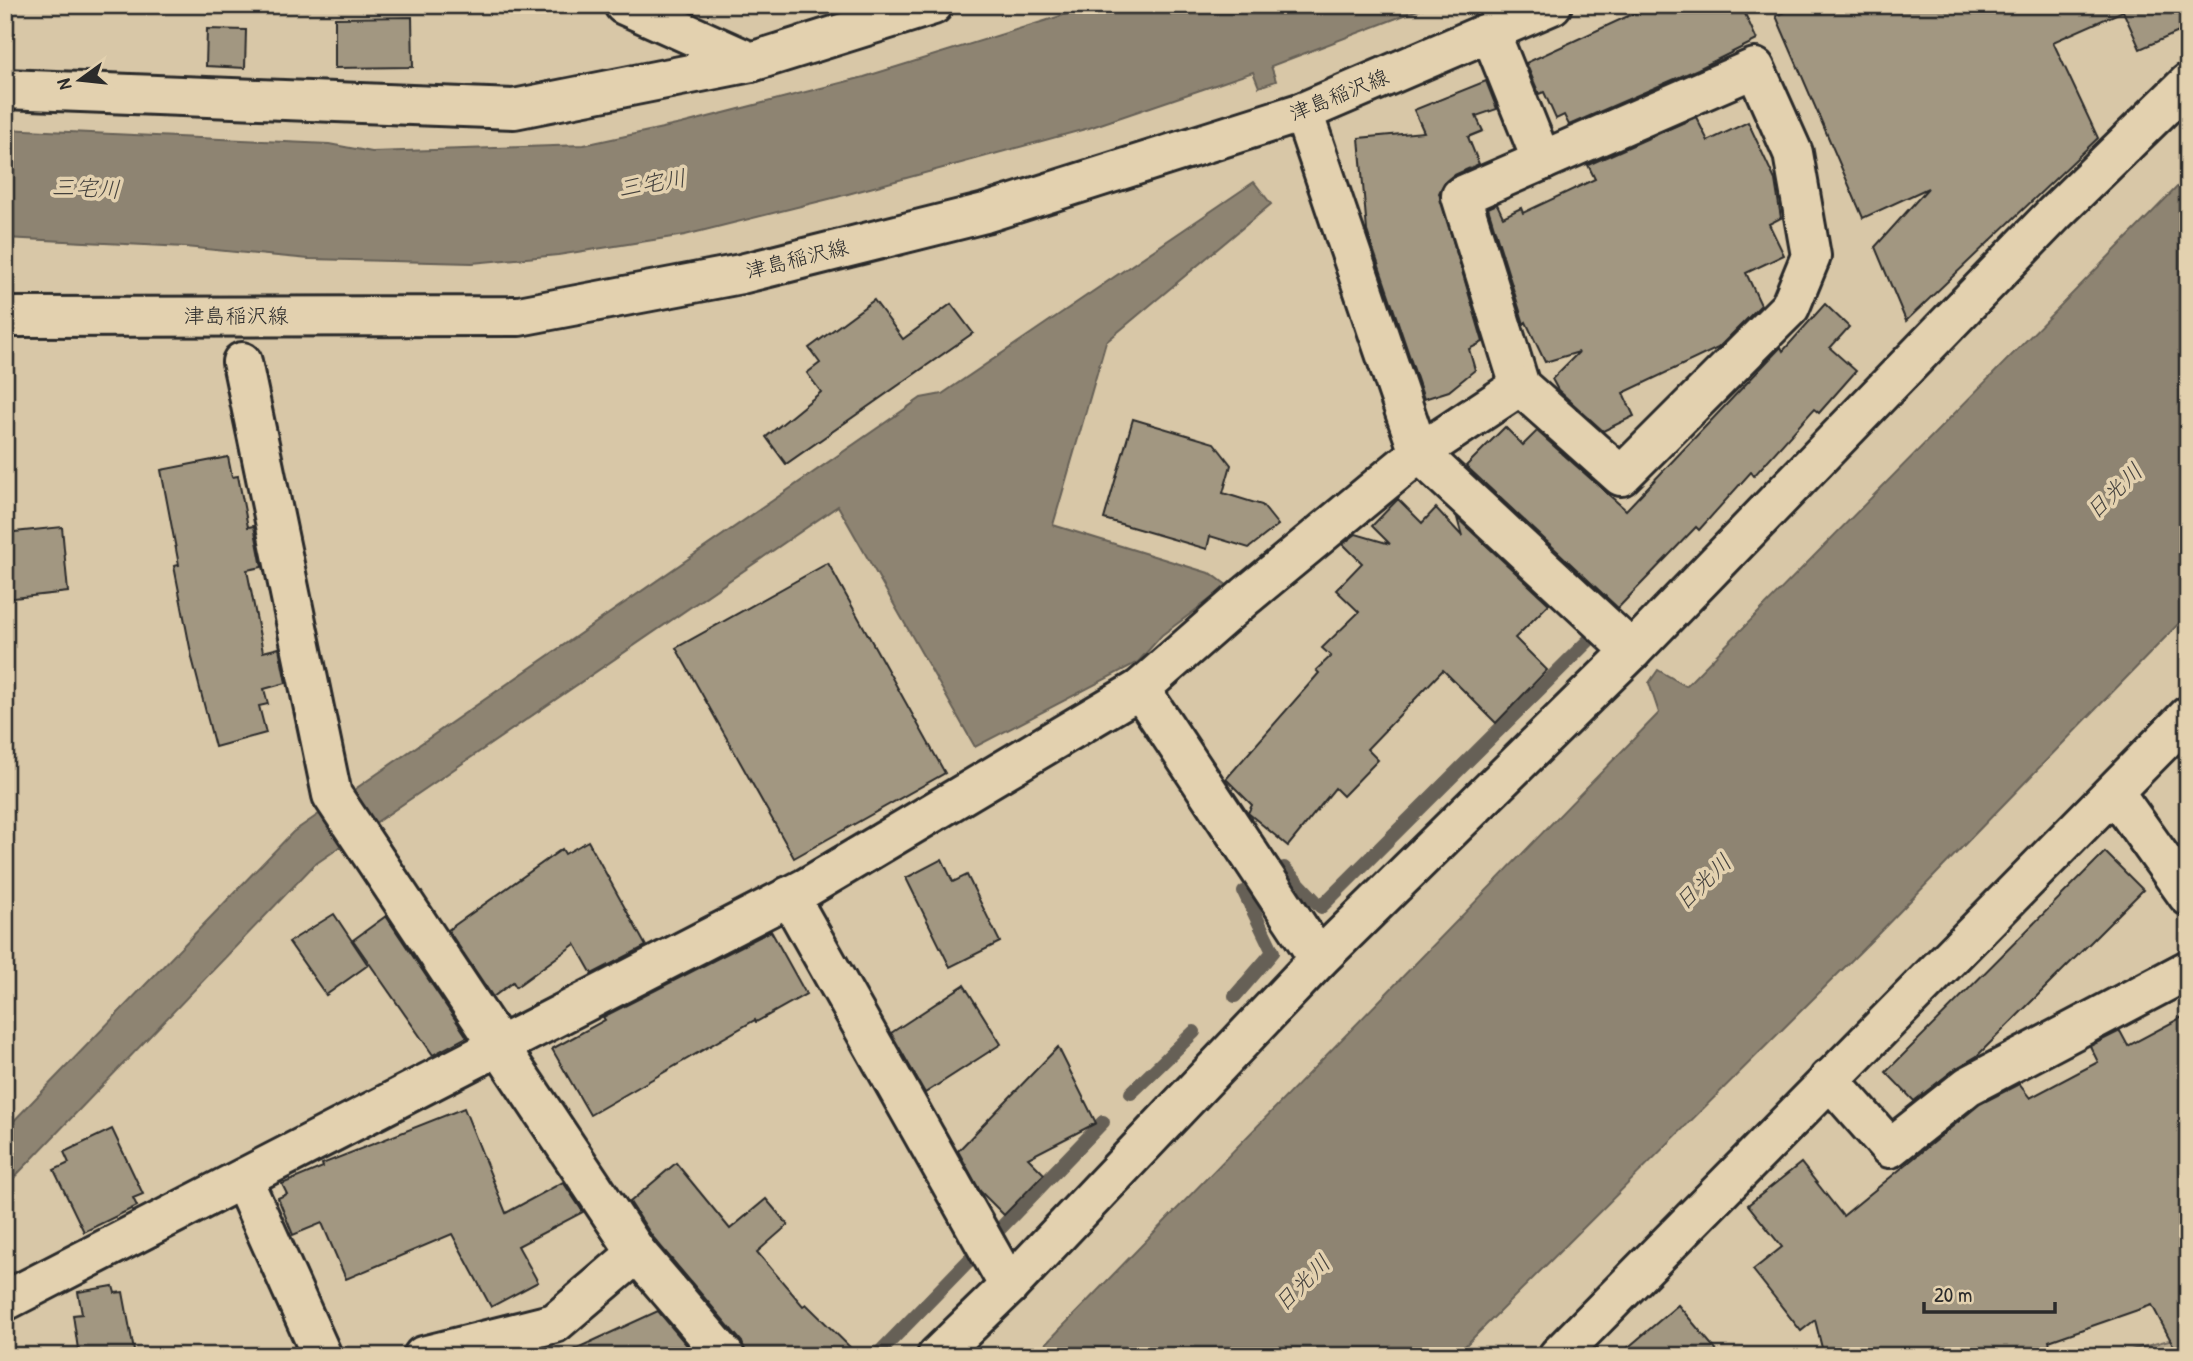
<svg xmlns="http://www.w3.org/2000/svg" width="2193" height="1361" viewBox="0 0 2193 1361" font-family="'Patrick Hand','Klee One',sans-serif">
  <rect width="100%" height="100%" fill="#d8c7a7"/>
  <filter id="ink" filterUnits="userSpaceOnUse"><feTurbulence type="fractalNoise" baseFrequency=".0143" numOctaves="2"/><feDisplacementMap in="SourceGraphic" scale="14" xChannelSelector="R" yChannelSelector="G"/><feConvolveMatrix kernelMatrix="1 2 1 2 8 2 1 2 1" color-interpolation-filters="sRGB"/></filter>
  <g filter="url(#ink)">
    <path fill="#b8aa90" stroke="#726a5e" stroke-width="2" d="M 2188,1335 L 2188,1356 L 2108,1356 Z"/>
    <g fill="#8e8472" stroke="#666056" stroke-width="2">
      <path d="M 1096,5 L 1431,5 L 1271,66 L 1276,81 L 1259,87 L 1253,72 L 1089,128 L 837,197 L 685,235 L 558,255 L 472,263 L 309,259 L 185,247 L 5,238 L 5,129 L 329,144 L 372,152 L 584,145 L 681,124 L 864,77 Z"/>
      <path d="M 2188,176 L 2188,614 L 1877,935 L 1455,1356 L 1034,1356 L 1659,713 L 1649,683 L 1658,670 L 1686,686 Z"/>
      <path d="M 1254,182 L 1271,204 L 1106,342 L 1053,525 L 1212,574 L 1228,586 L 1162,635 L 1138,662 L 975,747 L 838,506 L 314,865 L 5,1187 L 5,1130 L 293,832 L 921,398 L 942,394 Z"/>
    </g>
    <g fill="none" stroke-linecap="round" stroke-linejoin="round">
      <g stroke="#666056" stroke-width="14">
        <path d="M 1284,868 L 1321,907 L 1588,641"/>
        <path d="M 1235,996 L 1273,952 L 1244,892"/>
        <path d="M 1131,1093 L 1194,1032"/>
        <path d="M 992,1237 L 1103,1122"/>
        <path d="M 876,1356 L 974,1255"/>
      </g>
    </g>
    <g fill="#a29781" stroke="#2b2b2b" stroke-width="2">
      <path d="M 1652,5 L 1741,5 L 1757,40 L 1698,69 L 1569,125 L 1564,115 L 1556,119 L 1544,92 L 1539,94 L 1526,63 Z"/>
      <path d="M 1799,5 L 2188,5 L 2188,28 L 2140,49 L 2123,11 L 2053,42 L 2098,138 L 1906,321 L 1875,247 L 1928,188 L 1863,218 L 1776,16 Z"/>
      <path d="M 412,17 L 413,67 L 335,68 L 335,18 Z"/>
      <path d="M 207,29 L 246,30 L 245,68 L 206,66 Z"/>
      <path d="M 1486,81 L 1497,109 L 1476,116 L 1483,131 L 1468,137 L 1479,164 L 1452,176 L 1444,183 L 1439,193 L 1483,342 L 1469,349 L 1475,370 L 1449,391 L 1424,399 L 1367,231 L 1359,138 L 1424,132 L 1414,110 Z"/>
      <path d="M 1696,117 L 1708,141 L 1748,122 L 1775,180 L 1781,218 L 1769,224 L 1784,255 L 1746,273 L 1761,305 L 1718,348 L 1623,393 L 1634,416 L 1603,431 L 1558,390 L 1552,379 L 1579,352 L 1545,362 L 1526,322 L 1524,324 L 1488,208 L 1497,204 L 1503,217 L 1521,208 L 1523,213 L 1595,179 L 1588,165 Z"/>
      <path d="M 874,300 L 903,339 L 951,304 L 973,333 L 786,464 L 766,437 L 821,392 L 807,373 L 820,363 L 809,348 Z"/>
      <path d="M 1825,304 L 1849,327 L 1830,348 L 1856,371 L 1819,413 L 1814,409 L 1754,476 L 1751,472 L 1699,530 L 1696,527 L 1618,608 L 1466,466 L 1505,427 L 1523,445 L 1537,431 L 1626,510 L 1781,347 L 1783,351 Z"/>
      <path d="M 1133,419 L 1214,443 L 1231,465 L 1223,493 L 1262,505 L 1278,525 L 1249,548 L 1210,536 L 1207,549 L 1104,519 Z"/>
      <path d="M 228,457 L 232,477 L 238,476 L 248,527 L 254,526 L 262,567 L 247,570 L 263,652 L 279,648 L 286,683 L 264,689 L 268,704 L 259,706 L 266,733 L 215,747 L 192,658 L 174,566 L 179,565 L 161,470 Z"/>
      <path d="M 1398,499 L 1422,523 L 1436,508 L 1462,536 L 1457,518 L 1549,604 L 1515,638 L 1547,670 L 1496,723 L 1443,670 L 1367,749 L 1378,760 L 1343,796 L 1335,788 L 1288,846 L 1248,813 L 1252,805 L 1226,779 L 1319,673 L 1316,670 L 1331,656 L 1322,648 L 1359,612 L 1336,590 L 1362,563 L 1343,544 L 1356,534 L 1390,544 L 1372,526 Z"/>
      <path d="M 62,527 L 68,592 L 5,599 L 5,533 Z"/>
      <path d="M 828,563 L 945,773 L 794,858 L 676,648 Z"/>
      <path d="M 588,841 L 646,946 L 592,974 L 575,944 L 516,987 L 513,982 L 493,997 L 448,930 L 562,849 L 565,854 Z"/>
      <path d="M 2105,852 L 2143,890 L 1977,1056 L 1955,1069 L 1914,1101 L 1886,1072 Z"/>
      <path d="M 942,859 L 953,882 L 967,875 L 1000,942 L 950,967 L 906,878 Z"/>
      <path d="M 334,914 L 368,965 L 326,995 L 289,942 Z"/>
      <path d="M 386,916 L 467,1037 L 433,1055 L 353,940 Z"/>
      <path d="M 771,931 L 806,994 L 756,1022 L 755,1020 L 590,1115 L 552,1049 L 605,1020 L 603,1017 Z"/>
      <path d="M 964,985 L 1001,1044 L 925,1093 L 891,1033 Z"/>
      <path d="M 2188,1014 L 2188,1356 L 2179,1356 L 2152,1305 L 2049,1341 L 2050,1345 L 2010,1356 L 1824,1356 L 1815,1320 L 1801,1331 L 1753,1270 L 1782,1247 L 1748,1205 L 1801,1163 L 1843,1216 L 1980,1104 L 2019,1084 L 2030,1098 L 2098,1062 L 2090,1046 L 2120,1031 L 2128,1046 Z"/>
      <path d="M 1058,1047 L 1096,1123 L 1028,1158 L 1044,1174 L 1004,1215 L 980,1191 L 958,1151 Z"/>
      <path d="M 464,1108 L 506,1213 L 563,1182 L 583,1212 L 518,1246 L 538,1282 L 491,1307 L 452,1234 L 346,1279 L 322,1223 L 293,1235 L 278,1198 L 287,1194 L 282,1184 L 323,1167 L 322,1164 Z"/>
      <path d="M 112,1129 L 143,1194 L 133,1198 L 137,1206 L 84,1232 L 54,1170 L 69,1163 L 64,1152 Z"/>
      <path d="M 676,1163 L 730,1229 L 766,1199 L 788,1225 L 757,1252 L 803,1306 L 806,1304 L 859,1356 L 746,1356 L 742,1342 L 652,1236 L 630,1202 Z"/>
      <path d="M 113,1286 L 115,1293 L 123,1292 L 135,1356 L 79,1356 L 73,1315 L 82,1314 L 78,1292 Z"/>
      <path d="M 1678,1305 L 1721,1356 L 1618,1356 Z"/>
      <path d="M 658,1311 L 696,1356 L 560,1356 Z"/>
    </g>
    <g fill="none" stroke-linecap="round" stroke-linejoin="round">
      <g stroke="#2b2b2b" stroke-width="44">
        <g id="minor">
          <path d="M 624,5 L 751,62"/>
          <path d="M 1490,32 L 1542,161"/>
          <path d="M 1755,68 L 1793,153 L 1811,256 L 1790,307 L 1621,476 L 1520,386 L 1461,196 Z"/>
          <path d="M 5,89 L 514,109 L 751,62 L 933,5"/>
          <path d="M 1303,112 L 1419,453 L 1632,651"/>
          <path d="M 242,362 L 332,795 L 637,1253 L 725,1356"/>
          <path d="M 1140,689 L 1319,959"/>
          <path d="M 2114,792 L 2188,896"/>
          <path d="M 789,896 L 1009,1286"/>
          <path d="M 1829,1079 L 1890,1148 L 1968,1086 L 2188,970"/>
          <path d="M 243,1180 L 322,1356"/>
          <path d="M 5,1301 L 806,888 L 1140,689 L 1246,596 L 1419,453 L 1520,386"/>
          <path d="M 423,1356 L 555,1323 L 637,1253"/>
          <path d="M 937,1356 L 1009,1286 L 1319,959 L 1632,651 L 2054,214 L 2188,83"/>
          <path d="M 1558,1356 L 2188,716"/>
        </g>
      </g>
      <g stroke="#2b2b2b" stroke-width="44">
        <path id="major" d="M 5,317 L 519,316 L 741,274 L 985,213 L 1303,112 L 1552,5"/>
      </g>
      <use href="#minor" stroke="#e3d1af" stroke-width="38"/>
      <use href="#major" stroke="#e3d1af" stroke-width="38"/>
    </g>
  </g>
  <g text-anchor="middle" stroke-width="7" stroke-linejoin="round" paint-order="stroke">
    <g font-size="21" fill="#2b2b2b" stroke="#e3d1af">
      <text transform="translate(1339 95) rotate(-22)" y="7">津島稲沢線</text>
      <text transform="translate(797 259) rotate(-14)" y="7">津島稲沢線</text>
      <text x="236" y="323">津島稲沢線</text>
    </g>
    <g font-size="23" font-style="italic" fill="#44413d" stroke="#e3d1af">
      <text transform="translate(652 183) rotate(-10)" y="8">三宅川</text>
      <text transform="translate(86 188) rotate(2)" y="8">三宅川</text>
      <text transform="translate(2114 491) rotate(-44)" y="8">日光川</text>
      <text transform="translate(1703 882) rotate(-44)" y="8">日光川</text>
      <text transform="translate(1302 1283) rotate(-45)" y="8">日光川</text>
    </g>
  </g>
  <rect width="2193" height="1361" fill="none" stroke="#e3d1af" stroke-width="28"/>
  <rect x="14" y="14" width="2165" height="1333" fill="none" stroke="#2b2b2b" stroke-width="2.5" filter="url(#ink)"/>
  <g transform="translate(80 80) rotate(255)" stroke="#e3d1af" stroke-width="5" paint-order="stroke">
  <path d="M0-5L12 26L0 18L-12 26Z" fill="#2b2b2b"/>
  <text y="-10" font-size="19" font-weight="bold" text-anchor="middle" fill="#2b2b2b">N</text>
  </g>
  <path d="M1924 1302v10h131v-10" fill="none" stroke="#2b2b2b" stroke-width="3.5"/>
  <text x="1934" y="1302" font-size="21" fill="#2b2b2b" stroke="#e3d1af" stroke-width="5" paint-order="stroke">20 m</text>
</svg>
